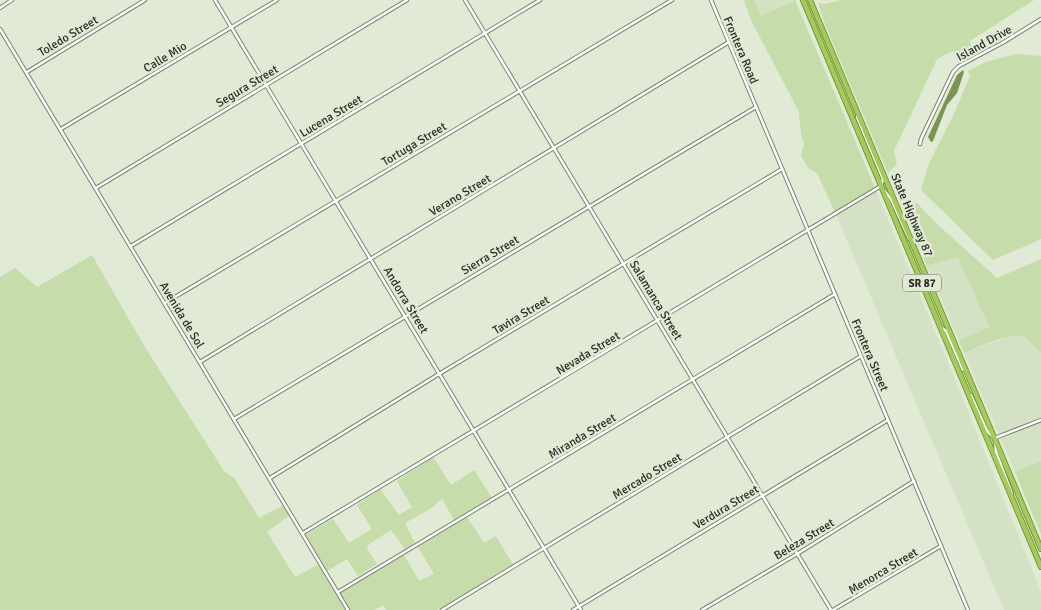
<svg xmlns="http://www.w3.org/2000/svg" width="1041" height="610" viewBox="0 0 1041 610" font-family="Signika,sans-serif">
  <rect width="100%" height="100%" fill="#e0ead4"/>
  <g fill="#d4e1c4">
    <path d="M 754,0 L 793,0 L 761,16 Z"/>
    <path d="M 876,191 L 957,384 L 1041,592 L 1041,610 L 1004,610 L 836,215 Z"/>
    <path d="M 958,257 L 969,285 L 978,301 L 989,328 L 959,341 L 927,266 Z"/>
    <path d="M 1009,336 L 1022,336 L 1028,339 L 1041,353 L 1041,418 L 999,435 L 964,353 Z"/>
    <path d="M 1041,422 L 1041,461 L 1015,472 L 1001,439 Z"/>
  </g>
  <g fill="#c6dcaa">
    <path d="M 744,0 L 754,0 L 761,16 L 795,0 L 875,188 L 835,212 L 817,173 L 808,168 L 801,156 L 804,144 L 801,134 L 799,112 L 751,20 Z"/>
    <path d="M 842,0 L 1034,0 L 970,41 L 974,54 L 965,59 C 958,45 948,54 937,59 L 894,151 L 897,164 L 888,173 L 826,27 L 818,3 L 825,4 Z"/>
    <path d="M 1016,54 L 1041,56 L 1041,239 L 993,260 L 921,190 L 929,163 L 953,116 L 970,76 L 968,71 L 986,62 Z"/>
    <path d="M 917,203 L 938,225 L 997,278 L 1041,259 L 1041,353 C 1038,349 1028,339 1024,337 C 1009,331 979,347 964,353 L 959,341 L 989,327 C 979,303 967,281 958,257 L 927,266 L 910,225 L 906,208 Z"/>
    <path d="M 92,255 L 143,344 L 224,471 L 235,479 L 259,518 L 284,505 L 290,515 L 267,532 L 295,577 L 319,564 L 347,610 L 0,610 L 0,277 L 15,268 L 37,287 Z"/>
    <path d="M 433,457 L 451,485 L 474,470 L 492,498 L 454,520 L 442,499 L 430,509 L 405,523 L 415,543 L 405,549 L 391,530 L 368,545 L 367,549 L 377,564 L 358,576 L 347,559 L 327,571 L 306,535 L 333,519 L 349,543 L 372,529 L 357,505 L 380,489 L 399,515 L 412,507 L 397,481 Z"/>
    <path d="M 1041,461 L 1041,534 L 1015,472 Z"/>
    <path d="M 467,517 L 484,543 L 496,536 L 513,565 L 437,610 L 386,610 L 383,605 L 375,610 L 350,610 L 340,593 L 404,555 L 419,581 L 434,574 L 418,547 Z"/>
  </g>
  <path fill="#7a9553" d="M 963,70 L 964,72 L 957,93 L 947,105 L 933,141 L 931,142 L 928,137 L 957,75 Z"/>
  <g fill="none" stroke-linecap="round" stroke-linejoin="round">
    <g stroke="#7b8370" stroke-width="4.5">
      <g id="minor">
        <path d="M 215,0 L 581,610"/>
        <path d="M 465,0 L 831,610"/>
        <path d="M 711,0 L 968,610"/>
        <path d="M 0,8 L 12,0"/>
        <path d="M 0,29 L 348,610"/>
        <path d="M 27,72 L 145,0"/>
        <path d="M 857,117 L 883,179 L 881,186"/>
        <path d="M 61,129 L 277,0"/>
        <path d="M 920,144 L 921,139 L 953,72 L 959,66 L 1004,42 L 1041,19"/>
        <path d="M 96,188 L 407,0"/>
        <path d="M 884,190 L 891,199 L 909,239"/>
        <path d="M 131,246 L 540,0"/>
        <path d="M 165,303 L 672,0"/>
        <path d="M 941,327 L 946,331 L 963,370"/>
        <path d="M 200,362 L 729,42"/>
        <path d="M 971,395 L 987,431 L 992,436"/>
        <path d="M 234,419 L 756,107"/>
        <path d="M 995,438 L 1041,420"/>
        <path d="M 995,442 L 996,452 L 1012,494"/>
        <path d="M 270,478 L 439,374 L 782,169"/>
        <path d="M 303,533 L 881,186"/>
        <path d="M 338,592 L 835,294"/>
        <path d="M 442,610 L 861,356"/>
        <path d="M 573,610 L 888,420"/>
        <path d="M 702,610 L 797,554 L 914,481"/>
        <path d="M 833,610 L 941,546"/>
      </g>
    </g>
    <g stroke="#6a8b2c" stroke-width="6">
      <g id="trunk">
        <path d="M 803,0 L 1041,567"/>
        <path d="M 810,0 L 1041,549"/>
      </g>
    </g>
    <use href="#minor" stroke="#fff" stroke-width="2.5"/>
    <use href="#trunk" stroke="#a3ca5a" stroke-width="4.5"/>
  </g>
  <g text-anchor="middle" stroke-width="5" stroke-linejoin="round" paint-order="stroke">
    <rect fill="#e0ead4" stroke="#61665a" stroke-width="1" x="903" y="274.5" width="38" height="17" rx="4"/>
    <g font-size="11" font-weight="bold" fill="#2b2e26">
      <text x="922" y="287">SR 87</text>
    </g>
    <g font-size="12" fill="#2b2e26" stroke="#e0ead4">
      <text transform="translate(68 36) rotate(-31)" y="4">Toledo Street</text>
      <text transform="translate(984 43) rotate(-29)" y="4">Island Drive</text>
      <text transform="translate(741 50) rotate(67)" y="4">Frontera Road</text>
      <text transform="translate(165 57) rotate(-31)" y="4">Calle Mio</text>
      <text transform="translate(247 86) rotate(-31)" y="4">Segura Street</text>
      <text transform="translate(331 116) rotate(-31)" y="4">Lucena Street</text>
      <text transform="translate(414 144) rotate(-31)" y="4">Tortuga Street</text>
      <text transform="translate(460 195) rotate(-31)" y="4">Verano Street</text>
      <text transform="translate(912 215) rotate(67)" y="4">State Highway 87</text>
      <text transform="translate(490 255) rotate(-31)" y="4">Sierra Street</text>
      <text transform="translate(406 300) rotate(59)" y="4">Andorra Street</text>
      <text transform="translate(656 300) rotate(59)" y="4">Salamanca Street</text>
      <text transform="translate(182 315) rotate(59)" y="4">Avenida de Sol</text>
      <text transform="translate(521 315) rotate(-31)" y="4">Tavira Street</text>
      <text transform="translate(588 353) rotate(-31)" y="4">Nevada Street</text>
      <text transform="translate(870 355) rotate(67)" y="4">Frontera Street</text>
      <text transform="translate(582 436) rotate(-31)" y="4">Miranda Street</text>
      <text transform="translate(647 476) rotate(-31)" y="4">Mercado Street</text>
      <text transform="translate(726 507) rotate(-31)" y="4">Verdura Street</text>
      <text transform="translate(804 539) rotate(-31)" y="4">Beleza Street</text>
      <text transform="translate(883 571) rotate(-31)" y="4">Menorca Street</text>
    </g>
  </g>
</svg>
